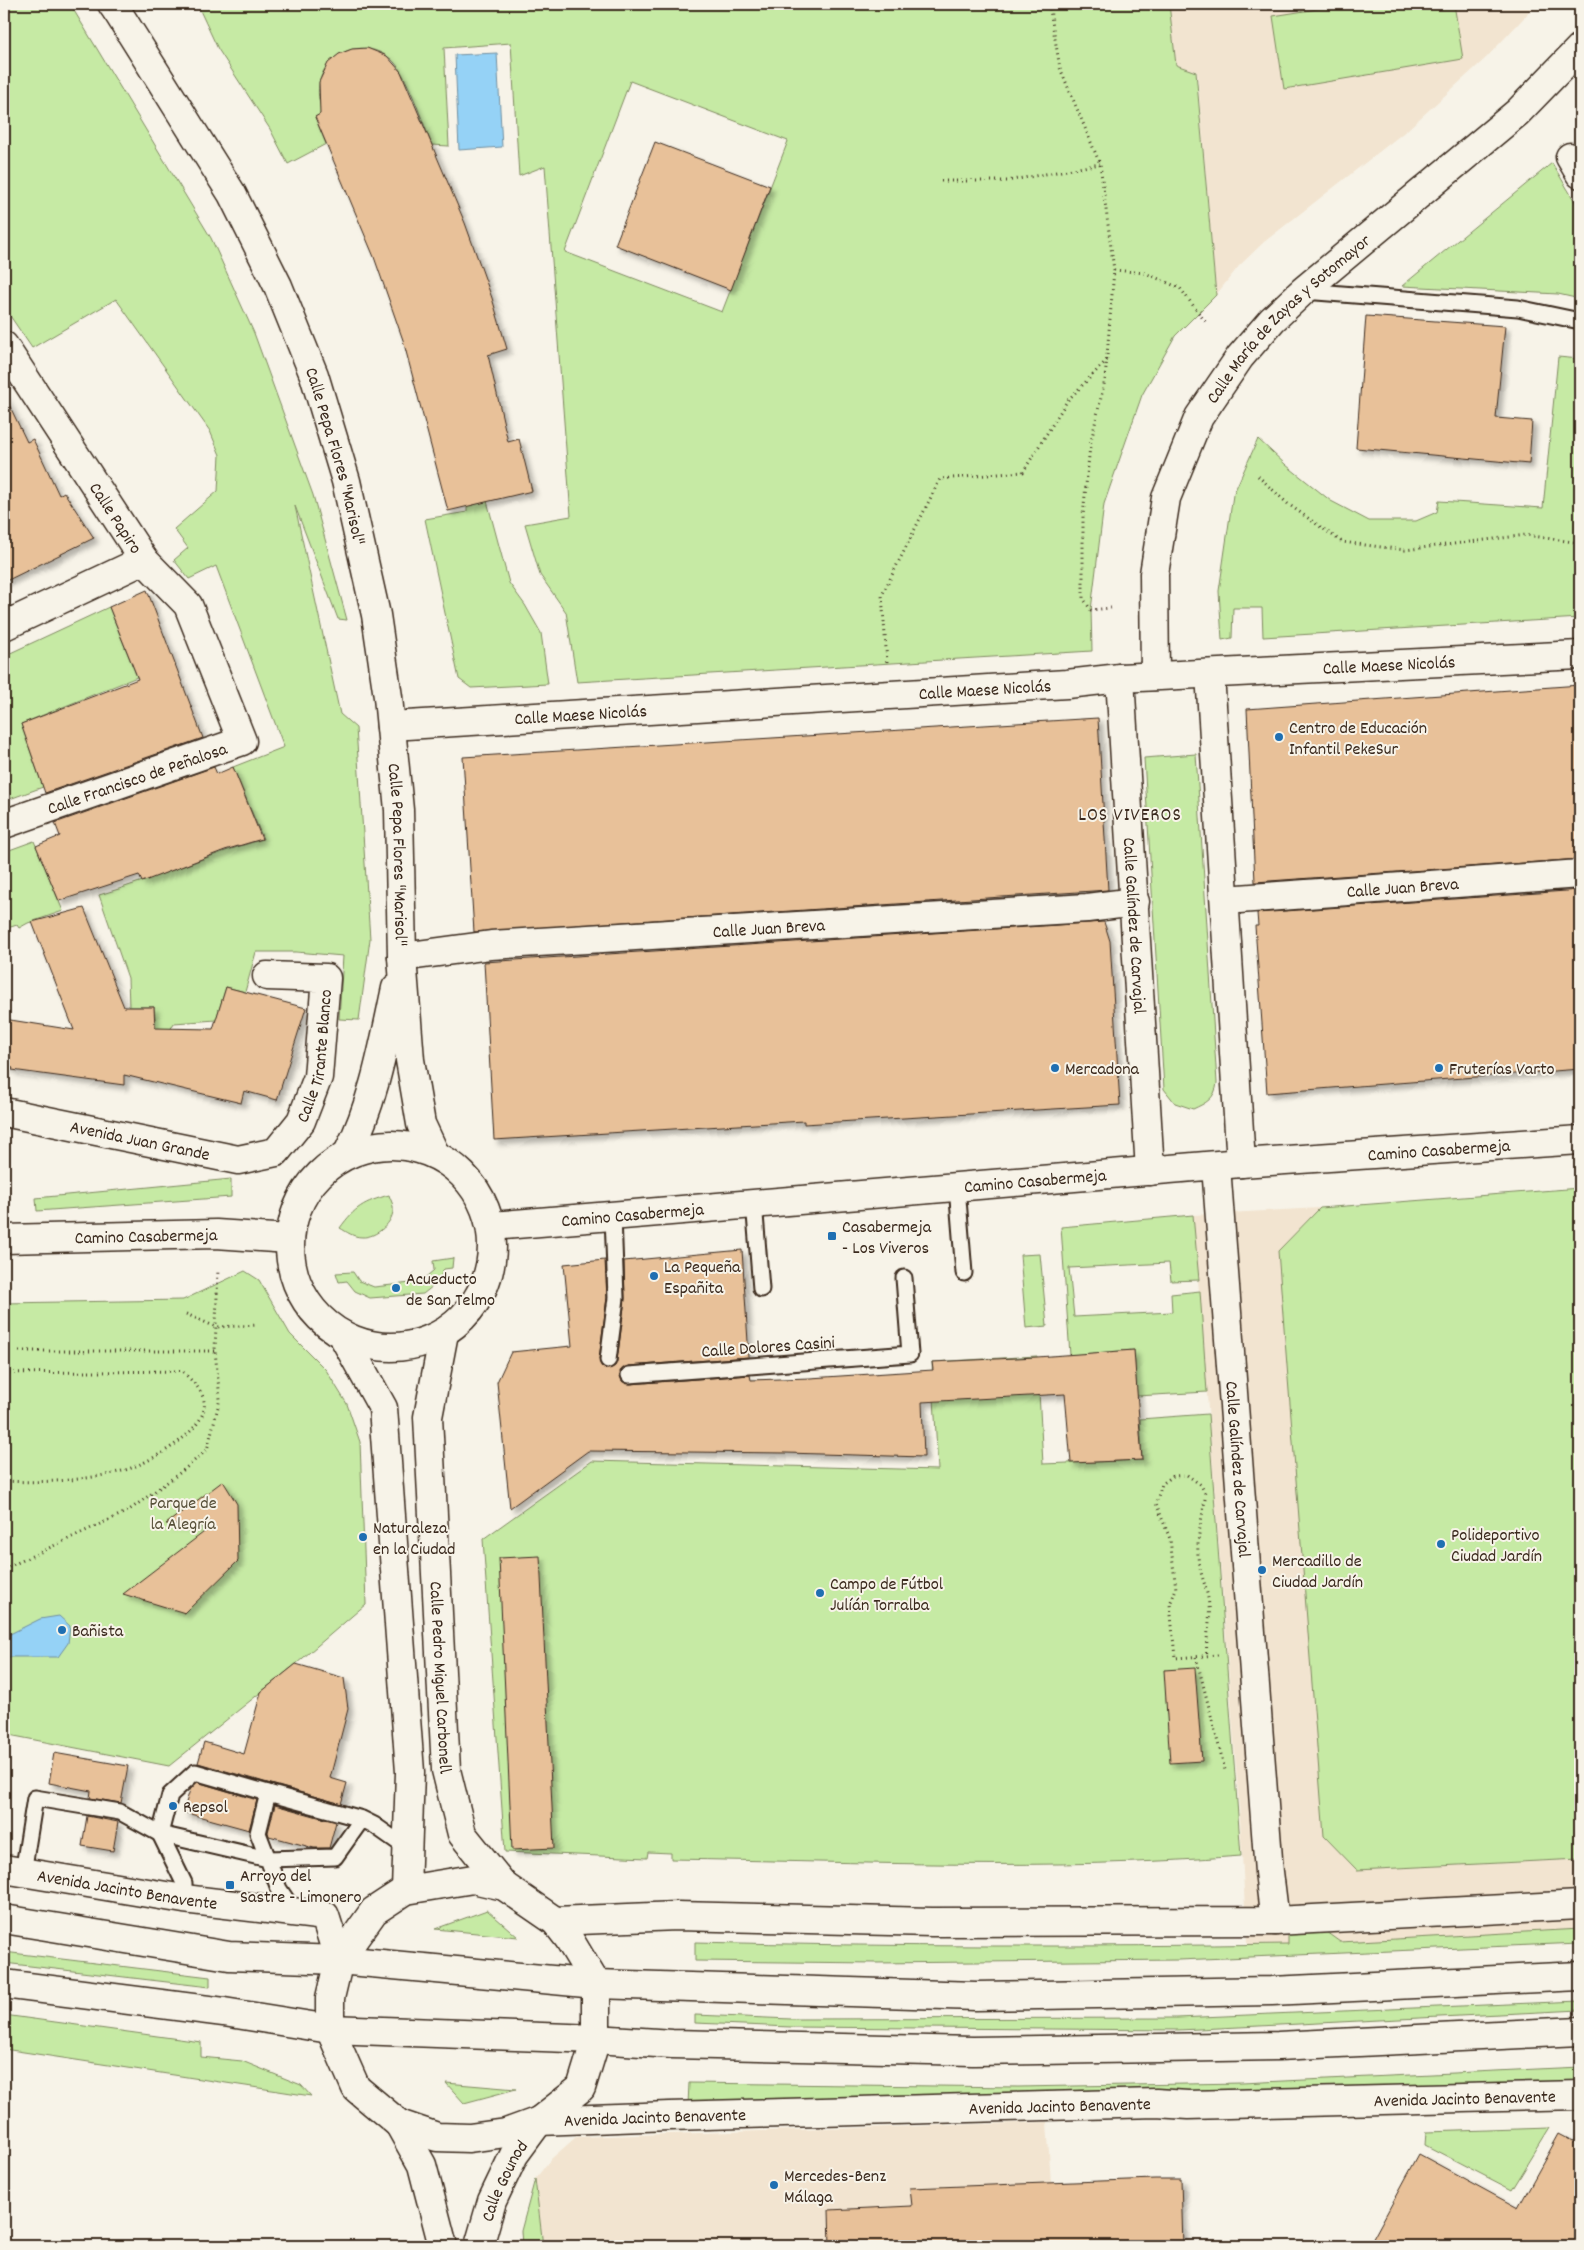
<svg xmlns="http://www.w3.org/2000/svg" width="1584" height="2250" viewBox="0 0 1584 2250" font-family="Dekko,sans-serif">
  <defs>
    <filter id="shadow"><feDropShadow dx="4.5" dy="4.5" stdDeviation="2.5" flood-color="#0004"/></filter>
  </defs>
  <rect width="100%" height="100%" fill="#f7f3e8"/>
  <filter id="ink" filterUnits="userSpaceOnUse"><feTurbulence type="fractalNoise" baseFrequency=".02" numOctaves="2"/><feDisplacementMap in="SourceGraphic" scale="10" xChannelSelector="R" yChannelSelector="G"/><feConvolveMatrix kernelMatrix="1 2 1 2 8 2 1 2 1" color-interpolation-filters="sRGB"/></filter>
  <g filter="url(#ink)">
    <g fill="#f2e4d0">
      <path d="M 1169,4 L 1537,4 L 1486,58 L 1407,130 L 1264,242 L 1239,266 L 1216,295 L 1197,72 L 1176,65 Z"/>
      <path d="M 1320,1208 L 1278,1251 L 1358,1870 L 1580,1859 L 1580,1929 L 1340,1942 L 1326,1932 L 1289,1944 L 1247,1944 L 1240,1819 L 1193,1215 Z"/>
      <path d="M 1047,2122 L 1051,2183 L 946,2218 L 947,2246 L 543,2246 L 535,2179 L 551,2159 L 576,2137 Z"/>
    </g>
    <g fill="#c6eaa4" stroke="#808a61" fill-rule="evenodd">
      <path d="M 4,4 L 70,4 L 211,238 L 254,333 L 313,495 L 347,620 L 338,619 L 295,506 L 340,714 L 356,728 L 370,939 L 359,1020 L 339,1019 L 343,956 L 296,952 L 256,952 L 245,992 L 226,987 L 216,1020 L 174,1023 L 169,1032 L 155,1033 L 156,1028 L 151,1028 L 155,1019 L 154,1007 L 129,1007 L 128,978 L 99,895 C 155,879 207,855 263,839 L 233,767 L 284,747 L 216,566 L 189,579 L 174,560 L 188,548 L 174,529 L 218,491 L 220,455 L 210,431 L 116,299 L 32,348 L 4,307 Z"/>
      <path d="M 197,4 L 1169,4 L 1176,65 L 1196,72 L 1216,295 L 1175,336 L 1142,395 L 1104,504 L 1091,610 L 1092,651 L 577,682 L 566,612 L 540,575 L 525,524 L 571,516 L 545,166 L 519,176 L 511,43 L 444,48 L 449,146 L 432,145 C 424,126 406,71 391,59 C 352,29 303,67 323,113 L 315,117 L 326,144 L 288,164 L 270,129 L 218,49 ZM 630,81 L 788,141 L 722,312 L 565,252 Z"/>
      <path d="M 1349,4 L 1454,4 L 1463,59 L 1284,89 L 1273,16 Z"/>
      <path d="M 1552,163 L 1580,210 L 1580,299 L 1558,294 L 1402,286 Z"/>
      <path d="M 1558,357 L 1580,359 L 1580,618 L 1263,637 L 1262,608 L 1233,608 L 1232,638 L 1222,640 L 1219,591 L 1233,495 L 1258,439 L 1286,465 L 1331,501 L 1369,521 L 1416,521 L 1437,512 L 1439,501 L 1543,508 Z"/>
      <path d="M 487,501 L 509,583 L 525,605 L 541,633 L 548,684 L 471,688 L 459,679 L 425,519 L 467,512 L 467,506 Z"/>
      <path d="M 109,607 L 137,677 L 21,724 L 43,787 L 4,801 L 4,656 Z"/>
      <path d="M 1196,754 L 1217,1083 C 1215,1099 1206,1103 1193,1109 L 1175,1103 L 1164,1089 L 1144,758 Z"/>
      <path d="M 34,841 L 63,911 L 28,923 L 19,928 L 17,925 L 4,929 L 4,852 Z"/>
      <path d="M 231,1179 L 231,1197 L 37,1211 L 36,1198 Z"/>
      <path d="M 1580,1188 L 1580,1859 L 1357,1870 L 1324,1836 L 1278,1251 L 1320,1208 Z"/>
      <path d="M 389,1195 C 390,1199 393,1203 393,1207 C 395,1222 376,1238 362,1237 C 353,1237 347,1232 340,1228 C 355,1207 364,1202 389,1195 Z"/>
      <path d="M 1193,1215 L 1199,1280 L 1171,1281 L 1169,1263 L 1069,1268 L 1074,1317 L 1172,1312 L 1171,1294 L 1200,1291 L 1207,1392 L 1137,1396 L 1134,1350 L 1070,1355 L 1061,1227 Z"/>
      <path d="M 1040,1254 L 1047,1326 L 1026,1328 L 1020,1255 Z"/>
      <path d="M 453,1258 L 452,1268 L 444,1269 L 438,1282 L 423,1294 L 370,1298 L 355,1291 L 347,1281 L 339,1282 L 336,1273 L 353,1272 L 359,1281 L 374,1287 L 420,1282 L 434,1270 L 433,1261 Z"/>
      <path d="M 245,1271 L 259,1280 L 290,1334 L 326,1370 L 347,1404 L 360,1442 L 366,1604 L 296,1664 L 169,1766 L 4,1734 L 4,1303 L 183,1300 Z"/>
      <path d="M 1037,1356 L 1043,1464 L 1142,1460 L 1140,1419 L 1208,1414 L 1241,1856 C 1052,1871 861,1862 671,1859 L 671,1853 L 648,1852 L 647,1858 L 505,1852 L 483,1539 L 592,1461 L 938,1470 L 932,1362 Z"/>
      <path d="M 487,1910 L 518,1937 L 435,1929 Z"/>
      <path d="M 1288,1928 L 1326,1932 L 1340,1942 L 1580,1929 L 1580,1943 L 1179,1960 L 875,1963 L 695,1961 L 695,1942 C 893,1947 1090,1947 1288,1944 Z"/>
      <path d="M 4,1952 L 210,1977 L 210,1987 L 4,1963 Z"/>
      <path d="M 1580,2001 L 1580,2010 L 1179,2030 L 791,2027 L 695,2023 L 695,2015 L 791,2019 L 1177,2018 Z"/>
      <path d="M 4,2015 L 201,2042 L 201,2057 L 242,2061 L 301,2085 L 311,2096 L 4,2049 Z"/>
      <path d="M 1580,2067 L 1580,2082 L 688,2105 L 689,2083 L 1018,2087 L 1242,2083 Z"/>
      <path d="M 446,2083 L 516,2089 L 464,2103 Z"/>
      <path d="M 1550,2128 L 1512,2190 L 1425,2145 L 1426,2132 Z"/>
      <path d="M 535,2179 L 543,2246 L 522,2246 L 521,2231 Z"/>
    </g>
    <g fill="#95d2f6" stroke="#718fa0">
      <path d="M 497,53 L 502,147 L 459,150 L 455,55 Z"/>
      <path d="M 59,1616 L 70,1626 L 68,1643 L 58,1657 L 4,1657 L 4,1637 L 40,1619 Z"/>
    </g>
    <g fill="#e8c199" stroke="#3b2a1e" filter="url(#shadow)">
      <path d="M 367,48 L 387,56 L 401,72 L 465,223 L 492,298 L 507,349 L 488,355 L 508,442 L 519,439 L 532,491 L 448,511 L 403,340 L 374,257 L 315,117 L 320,114 L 319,82 L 328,63 L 339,54 L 352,49 Z"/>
      <path d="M 655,142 L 770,186 L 731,290 L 615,245 Z"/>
      <path d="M 1366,316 L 1505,326 L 1496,418 L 1532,421 L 1529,464 L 1356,448 Z"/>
      <path d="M 4,394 L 27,442 L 33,439 L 59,495 L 64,492 L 94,538 L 4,582 Z"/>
      <path d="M 147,590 L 203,738 L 45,793 L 21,724 L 138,679 L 109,607 Z"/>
      <path d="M 1580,685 L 1580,859 L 1255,882 L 1247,709 Z"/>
      <path d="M 1098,718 L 1108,890 L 474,932 L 463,757 Z"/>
      <path d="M 214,767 L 217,774 L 233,767 L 262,839 L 225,850 L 142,882 L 139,875 L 59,901 L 36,846 L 60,836 L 55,823 Z"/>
      <path d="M 1580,890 L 1580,1069 L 1267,1093 L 1255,926 L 1258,926 L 1257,913 Z"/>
      <path d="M 84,908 L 124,1007 L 154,1007 L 155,1028 L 213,1029 L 226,987 L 306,1008 L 277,1100 L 244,1091 L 241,1103 L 124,1075 L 124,1085 L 12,1070 L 13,1068 L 4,1066 L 4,1019 L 74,1030 L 32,922 Z"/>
      <path d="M 1104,922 L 1110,941 L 1120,1105 L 804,1124 L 804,1121 L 494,1140 L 484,962 Z"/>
      <path d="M 742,1250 L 749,1357 L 628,1366 L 620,1371 L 622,1381 L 630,1384 L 750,1375 L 751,1380 L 810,1378 L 933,1370 L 932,1362 L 1037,1357 L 1134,1350 L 1142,1460 L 1071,1463 L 1065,1394 L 922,1402 L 924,1457 L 786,1453 L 588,1451 L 510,1508 L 497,1382 L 511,1352 L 572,1346 L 564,1264 L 605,1260 L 607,1298 L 599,1359 L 602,1367 L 607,1369 L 615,1366 L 617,1361 L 625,1299 L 624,1261 Z"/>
      <path d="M 223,1481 L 237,1504 L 238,1561 L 185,1613 L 123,1594 L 212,1526 L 166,1524 Z"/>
      <path d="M 540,1556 L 554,1848 L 512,1850 L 499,1558 Z"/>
      <path d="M 296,1664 L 344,1678 L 348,1709 L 330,1778 L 347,1783 L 341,1804 L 198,1763 L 204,1742 L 244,1754 L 261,1692 Z"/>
      <path d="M 1195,1668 L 1202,1761 L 1170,1763 L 1164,1670 Z"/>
      <path d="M 54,1753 L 128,1766 L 121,1803 L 90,1798 L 91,1791 L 49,1783 Z"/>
      <path d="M 197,1782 L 257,1800 L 249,1830 L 183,1812 L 190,1790 Z"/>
      <path d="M 275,1805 L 336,1822 L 329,1848 L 314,1848 L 269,1836 L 268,1832 Z"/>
      <path d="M 87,1816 L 118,1822 L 113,1851 L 82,1846 Z"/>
      <path d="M 1559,2134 L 1580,2145 L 1580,2246 L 1369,2246 L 1419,2154 L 1518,2208 Z"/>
      <path d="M 1155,2179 L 1181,2179 L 1183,2246 L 830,2246 L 829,2210 L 912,2206 L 910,2188 Z"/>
    </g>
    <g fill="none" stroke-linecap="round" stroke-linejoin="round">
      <g stroke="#3b2a1e" stroke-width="19">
        <g id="service">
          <path d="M 1304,291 L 1518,308 L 1580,321"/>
          <path d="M 957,1187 L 964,1273"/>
          <path d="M 754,1202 L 761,1289"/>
          <path d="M 608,1360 L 616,1298 L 613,1216"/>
          <path d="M 629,1375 L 910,1354 L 904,1278"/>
          <path d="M 362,1819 L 335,1857 L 268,1859 L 258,1833 L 268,1793 L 362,1819 L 374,1825 L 408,1849"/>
          <path d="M 23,1873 L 35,1798 L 120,1812 L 160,1834 L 170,1795 L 195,1772 L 268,1793"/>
          <path d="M 184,1899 L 184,1883 L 160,1834 L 268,1859 L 279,1889 L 295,1913"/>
        </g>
      </g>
      <g stroke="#3b2a1e" stroke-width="31">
        <g id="minor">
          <path d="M 1570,157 L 1580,174"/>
          <path id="s1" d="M 4,346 L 144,560 L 188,605 L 242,741 L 4,824"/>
          <path d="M 4,626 L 144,560"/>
          <path id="s2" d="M 391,726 L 1067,684 L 1120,678 L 1580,655"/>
          <path id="s3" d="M 1225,900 L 1580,874"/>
          <path id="s4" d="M 402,957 L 491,945 L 1087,908 L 1135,902"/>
          <path id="s5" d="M 4,1112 L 238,1160 L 276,1152 L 301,1121 L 318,1077 L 326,978 L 267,976"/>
          <path id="s6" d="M 1216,1166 L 1269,1872 L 1275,1921"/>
          <path id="s7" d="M 4,1869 L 184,1899 L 325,1916 L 339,1960"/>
          <path d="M 555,1921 L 677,1916 L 932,1922 L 1275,1921 L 1580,1905"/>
          <path id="s8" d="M 539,2121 L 669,2116 L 1156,2103 L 1188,2105 L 1580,2095"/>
        </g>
      </g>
      <g stroke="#3b2a1e" stroke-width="31">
        <g id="tertiary">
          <path d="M 1210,674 L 1241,1163"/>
          <path id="s9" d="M 1155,676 L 1154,574 L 1166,498 L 1199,417 L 1240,357 L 1272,320 L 1303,291 L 1518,112 L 1580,48"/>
          <path id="s10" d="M 1120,678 L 1150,1171"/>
        </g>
      </g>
      <g stroke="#3b2a1e" stroke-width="31">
        <g id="secondary">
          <path id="s11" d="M 492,1226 L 1241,1163 L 1580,1140"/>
          <path id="s12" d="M 4,1239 L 216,1234 L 289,1239"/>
        </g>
      </g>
      <g stroke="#3b2a1e" stroke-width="31">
        <g id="primary">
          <path id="s13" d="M 117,11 L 232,194 L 278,286 L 314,375 L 346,481 L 376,615 L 388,697 L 399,810 L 402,957 L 410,1060 L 421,1124 L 435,1154"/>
          <circle cx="391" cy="1246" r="101"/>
          <path d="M 348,1153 C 374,1102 384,1044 396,988"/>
          <path id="s14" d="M 444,1333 L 428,1417 L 446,1770 L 462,1834 L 504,1886"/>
          <path d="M 343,1336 L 383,1408 L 410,1772 L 406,1890"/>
          <path d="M 473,1879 L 504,1886 L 555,1921 L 569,1939 L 596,1984 L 596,2039 L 581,2088 L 539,2121 L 506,2133 L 469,2138 L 437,2137 L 399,2124 L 356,2088 L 330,2029 L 330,1998 L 339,1960 L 374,1911 L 406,1890 Z"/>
          <path d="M 596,1984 L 976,1996 L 1272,1991 L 1580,1976"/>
          <path d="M 596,2039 L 672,2044 L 973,2051 L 1278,2046 L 1580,2031"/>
          <path d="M 399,2124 L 422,2165 L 443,2246"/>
          <path id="s15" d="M 479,2246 L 492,2201 L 514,2155 L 539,2121"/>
        </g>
      </g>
      <g stroke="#3b2a1e" stroke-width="31">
        <g id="trunk">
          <path d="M 4,1919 L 229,1956 L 339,1960 L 596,1984"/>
          <path d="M 4,1984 L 224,2012 L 330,2029 L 596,2039"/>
        </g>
      </g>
      <g stroke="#3b2a1e" stroke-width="31">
        <path id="motorway" d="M 112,4 L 117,11"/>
      </g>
      <g stroke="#3b2a1e" stroke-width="3" stroke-dasharray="1 4" stroke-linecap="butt">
        <path d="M 1049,4 L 1060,68 L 1100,164 L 1114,270 L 1105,380 L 1090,446 L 1083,515 L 1083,598 L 1091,610 L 1111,608"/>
        <path d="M 941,181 L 1007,181 L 1100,164"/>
        <path d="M 1114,270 L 1145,273 L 1180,288 L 1207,324"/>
        <path d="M 1258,476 L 1288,504 L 1342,542 L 1405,550 L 1526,535 L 1580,543"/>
        <path d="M 887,662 L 882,595 L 940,479 L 1023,472 L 1067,401 L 1107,360"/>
        <path d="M 186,1314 L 216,1327 L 258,1325"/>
        <path d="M 4,1351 L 215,1351"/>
        <path d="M 4,1373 L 182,1371 C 190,1379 202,1389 204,1401 C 210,1431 145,1465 122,1471 C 84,1481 42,1483 4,1481"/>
        <path d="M 1205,1493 L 1201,1485 L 1187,1475 L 1173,1476 L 1162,1484 L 1156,1503 L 1170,1539 L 1176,1589 L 1170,1604 L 1175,1658 L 1218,1655"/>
        <path d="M 1205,1499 C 1202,1520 1195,1543 1199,1564 C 1202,1579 1208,1591 1209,1606 C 1211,1623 1205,1639 1207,1656"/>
        <path d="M 4,1569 L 128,1511 L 181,1472 L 207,1450 L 220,1399 L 215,1351 L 218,1269"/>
        <path d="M 1196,1657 L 1225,1770"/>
      </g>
      <use href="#service" stroke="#f7f3e8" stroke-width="15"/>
      <use href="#minor" stroke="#f7f3e8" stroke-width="28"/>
      <use href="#tertiary" stroke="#f7f3e8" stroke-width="28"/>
      <use href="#secondary" stroke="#f7f3e8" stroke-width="28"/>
      <use href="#primary" stroke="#f7f3e8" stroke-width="28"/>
      <use href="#trunk" stroke="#f7f3e8" stroke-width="28"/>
      <use href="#motorway" stroke="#f7f3e8" stroke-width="28"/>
    </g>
  </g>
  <g fill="#1f6fb2" stroke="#f7f3e8" stroke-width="2">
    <circle cx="1279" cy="737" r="5"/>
    <circle cx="1055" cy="1068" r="5"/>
    <circle cx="1439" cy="1068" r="5"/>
    <rect x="827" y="1231" width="10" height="10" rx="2.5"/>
    <circle cx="654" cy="1276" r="5"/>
    <circle cx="396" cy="1288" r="5"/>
    <circle cx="363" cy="1537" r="5"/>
    <circle cx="1441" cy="1544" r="5"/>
    <circle cx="1262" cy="1570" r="5"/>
    <circle cx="820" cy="1593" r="5"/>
    <circle cx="62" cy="1630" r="5"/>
    <circle cx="173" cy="1806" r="5"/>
    <rect x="225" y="1880" width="10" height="10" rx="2.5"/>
    <circle cx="774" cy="2185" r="5"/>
  </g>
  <g text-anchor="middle" stroke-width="4" stroke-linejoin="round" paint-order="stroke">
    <g font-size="18" fill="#3b2a1e" stroke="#f7f3e8">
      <text dy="6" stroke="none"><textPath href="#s9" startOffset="400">Calle María de Zayas y Sotomayor</textPath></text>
      <text dy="6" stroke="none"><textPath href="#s13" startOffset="499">Calle Pepa Flores "Marisol"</textPath></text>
      <text dy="6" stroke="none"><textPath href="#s1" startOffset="205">Calle Papiro</textPath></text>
      <text dy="6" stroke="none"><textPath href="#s2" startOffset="1000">Calle Maese Nicolás</textPath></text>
      <text dy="6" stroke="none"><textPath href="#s2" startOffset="595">Calle Maese Nicolás</textPath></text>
      <text dy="6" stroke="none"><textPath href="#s2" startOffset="190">Calle Maese Nicolás</textPath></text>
      <text transform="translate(137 778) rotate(-19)" y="6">Calle Francisco de Peñalosa</text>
      <text dy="6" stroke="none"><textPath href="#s13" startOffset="904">Calle Pepa Flores "Marisol"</textPath></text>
      <text dy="6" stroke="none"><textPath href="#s3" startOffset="178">Calle Juan Breva</textPath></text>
      <text dy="6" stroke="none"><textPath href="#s10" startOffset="248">Calle Galíndez de Carvajal</textPath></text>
      <text dy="6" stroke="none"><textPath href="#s4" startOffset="368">Calle Juan Breva</textPath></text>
      <text dy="6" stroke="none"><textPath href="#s5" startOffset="385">Calle Tirante Blanco</textPath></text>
      <text dy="6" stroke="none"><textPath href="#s5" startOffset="139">Avenida Juan Grande</textPath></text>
      <text dy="6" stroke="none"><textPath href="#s11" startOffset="950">Camino Casabermeja</textPath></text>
      <text dy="6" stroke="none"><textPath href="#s11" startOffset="545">Camino Casabermeja</textPath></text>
      <text dy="6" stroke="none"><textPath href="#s11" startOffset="141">Camino Casabermeja</textPath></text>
      <text dy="6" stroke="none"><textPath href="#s12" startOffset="142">Camino Casabermeja</textPath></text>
      <text transform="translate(768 1346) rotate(-4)" y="6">Calle Dolores Casini</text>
      <text dy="6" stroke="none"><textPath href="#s6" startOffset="304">Calle Galíndez de Carvajal</textPath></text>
      <text dy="6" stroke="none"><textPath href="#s14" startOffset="346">Calle Pedro Miguel Carbonell</textPath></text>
      <text dy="6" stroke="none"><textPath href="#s7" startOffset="125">Avenida Jacinto Benavente</textPath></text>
      <text dy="6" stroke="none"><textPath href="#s8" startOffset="926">Avenida Jacinto Benavente</textPath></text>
      <text dy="6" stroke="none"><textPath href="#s8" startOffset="521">Avenida Jacinto Benavente</textPath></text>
      <text dy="6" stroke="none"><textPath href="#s8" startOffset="116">Avenida Jacinto Benavente</textPath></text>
      <text dy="6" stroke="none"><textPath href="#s15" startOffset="70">Calle Gounod</textPath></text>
    </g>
    <g font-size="18" fill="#3b2a1e" stroke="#f7f3e8" text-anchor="start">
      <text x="1289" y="733">Centro de Educación<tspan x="1289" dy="21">Infantil PekeSur</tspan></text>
      <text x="1065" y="1074">Mercadona</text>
      <text x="1449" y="1074">Fruterías Varto</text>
      <text x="842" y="1232">Casabermeja<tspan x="842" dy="21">- Los Viveros</tspan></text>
      <text x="664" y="1272">La Pequeña<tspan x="664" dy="21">Españita</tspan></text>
      <text x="406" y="1284">Acueducto<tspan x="406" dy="21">de San Telmo</tspan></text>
      <text x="373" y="1533">Naturaleza<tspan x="373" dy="21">en la Ciudad</tspan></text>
      <text x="1451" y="1540">Polideportivo<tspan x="1451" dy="21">Ciudad Jardín</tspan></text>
      <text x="1272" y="1566">Mercadillo de<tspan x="1272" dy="21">Ciudad Jardín</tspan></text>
      <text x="830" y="1589">Campo de Fútbol<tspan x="830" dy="21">Julíán Torralba</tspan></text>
      <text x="72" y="1636">Bañista</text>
      <text x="183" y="1812">Repsol</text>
      <text x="240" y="1881">Arroyo del<tspan x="240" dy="21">Sastre - Limonero</tspan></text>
      <text x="784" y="2181">Mercedes-Benz<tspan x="784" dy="21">Málaga</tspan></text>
    </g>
    <g font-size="18" fill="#575039" stroke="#f7f3e8">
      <text x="183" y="1508">Parque de<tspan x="183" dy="21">la Alegría</tspan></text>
    </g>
    <g font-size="19" letter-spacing="1" fill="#3b2a1e" stroke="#f7f3e8">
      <text x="1130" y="820">LOS VIVEROS</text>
    </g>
  </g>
  <rect width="1584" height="2250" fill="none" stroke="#f7f3e8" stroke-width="20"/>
  <rect x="10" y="10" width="1564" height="2230" fill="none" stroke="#3b2a1e" stroke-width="2" filter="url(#ink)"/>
</svg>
